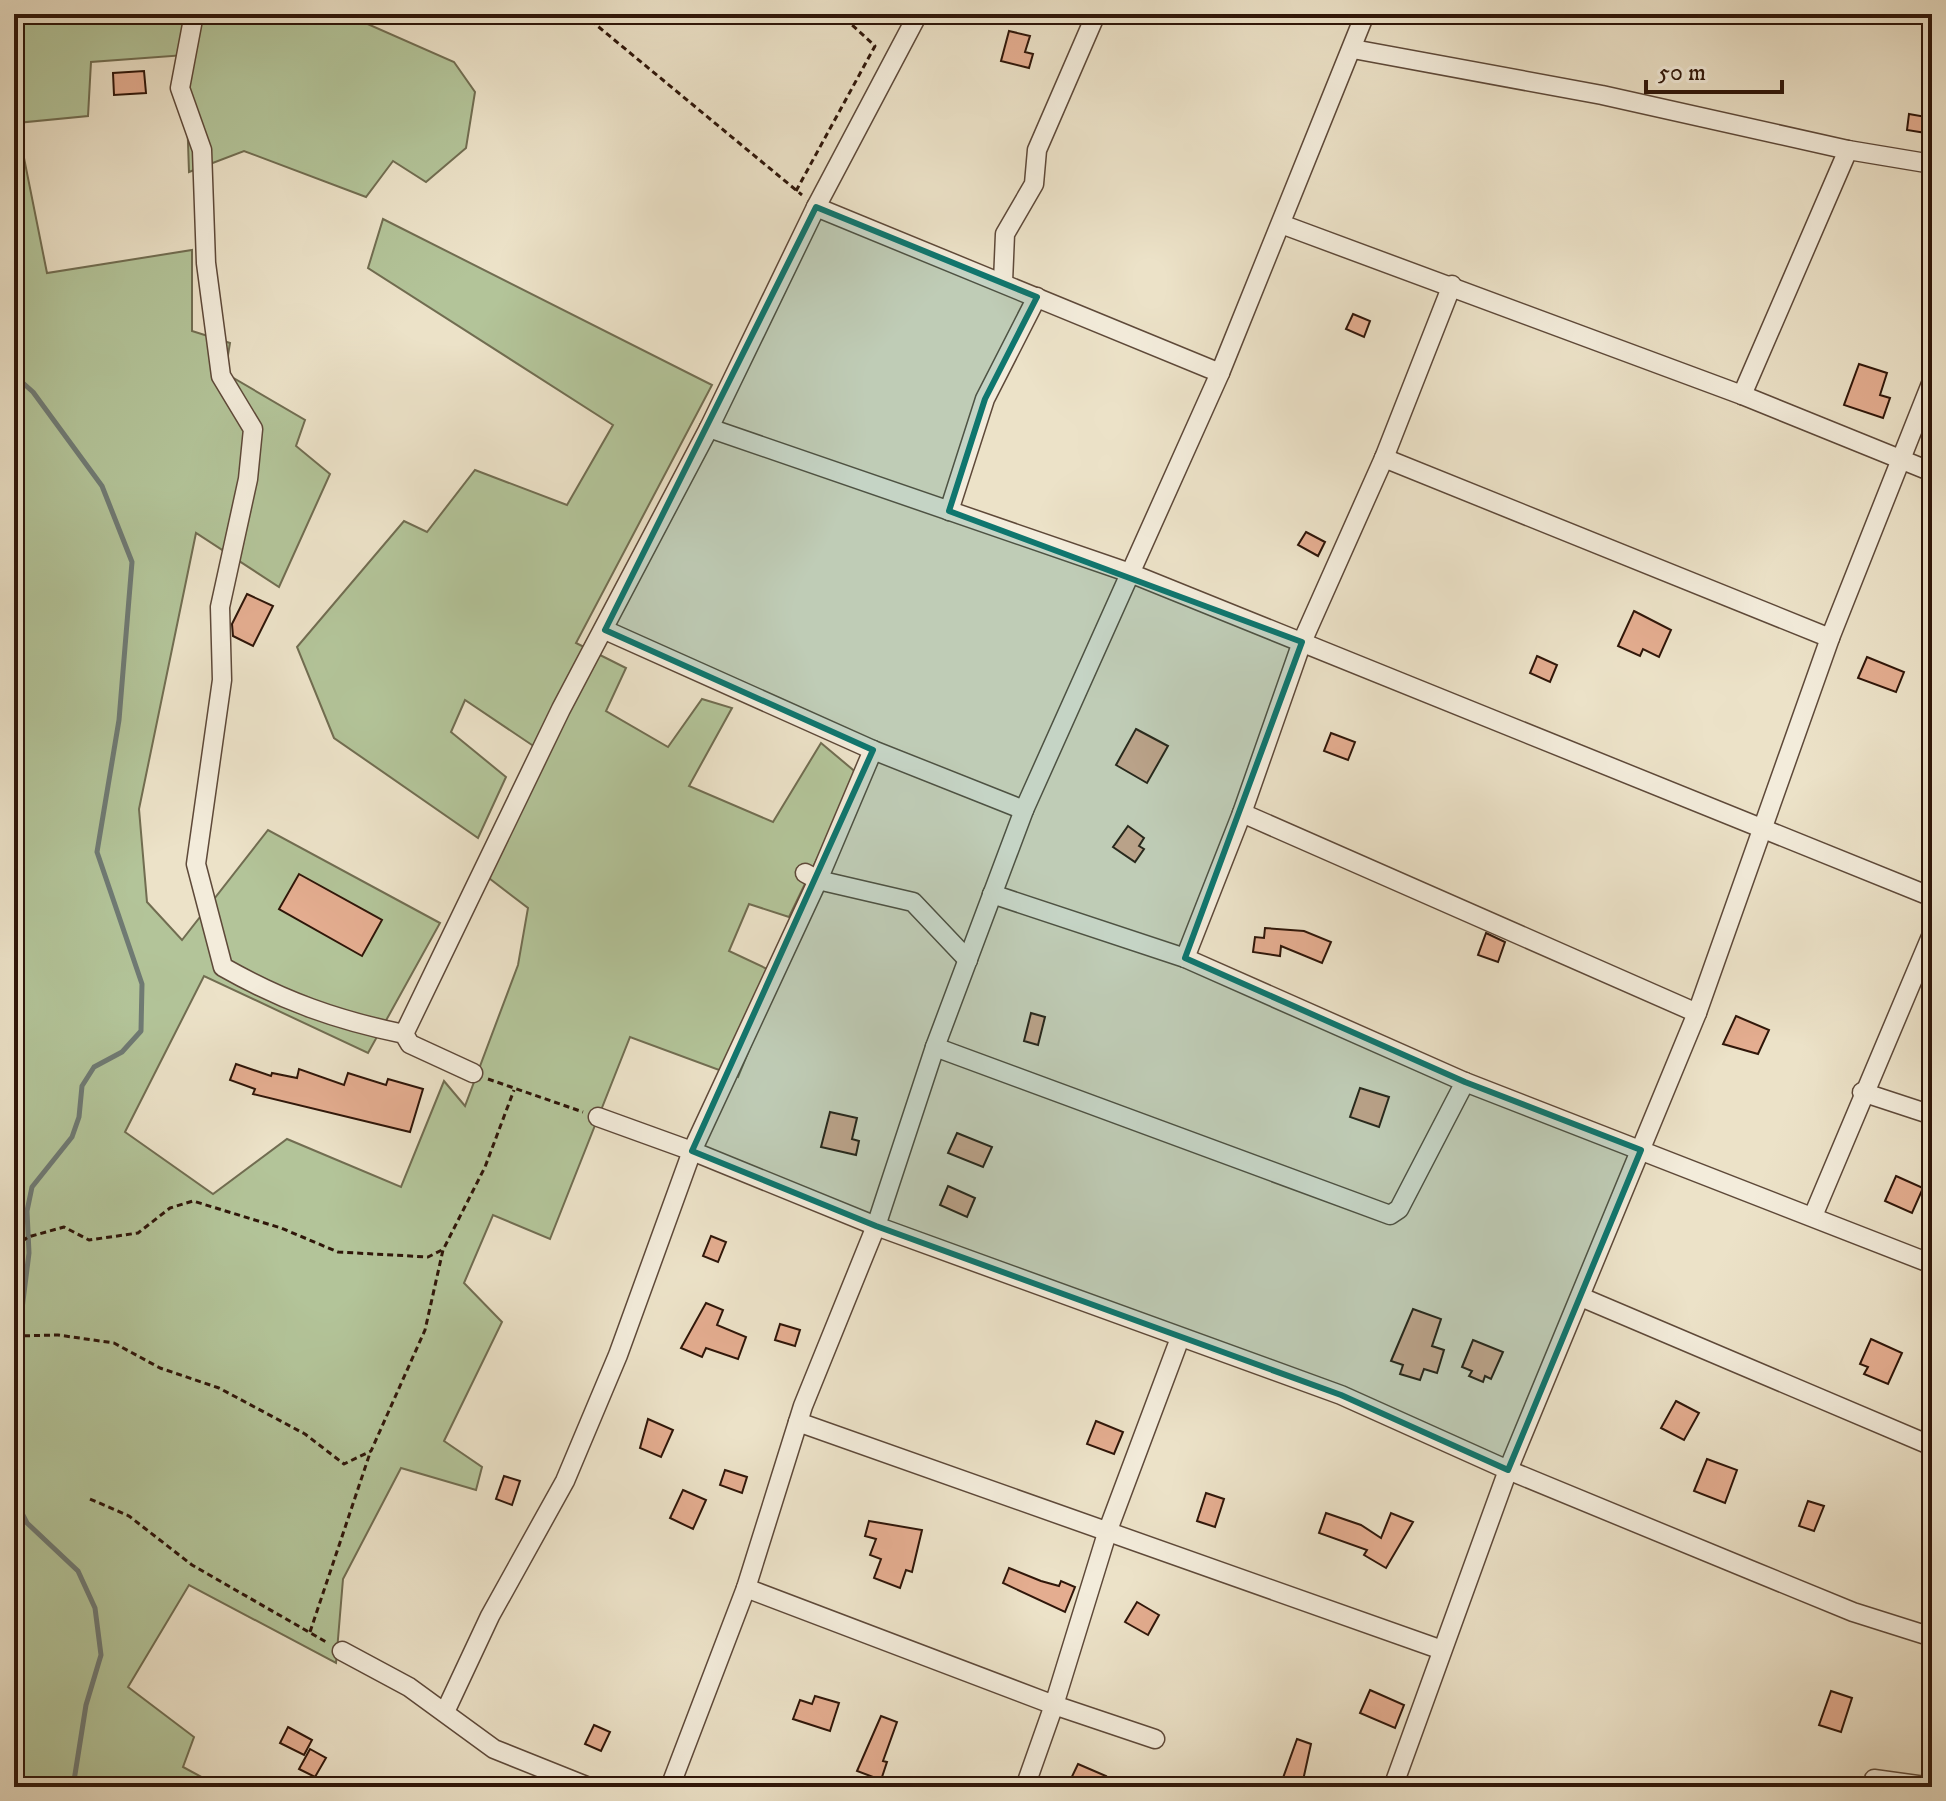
<svg xmlns="http://www.w3.org/2000/svg" width="1946" height="1801" viewBox="0 0 1946 1801" font-family="'IM FELL DW Pica',serif">
  <rect width="100%" height="100%" fill="#ece2c8"/>
  <filter id="stains"><feTurbulence type="fractalNoise" baseFrequency=".0025" numOctaves="4"/><feColorMatrix values="0 0 0 0 .2 0 0 0 0 .09 0 0 0 0 .02 0 0 0 .5 -.17"/></filter>
  <radialGradient id="worn" r=".72"><stop offset=".6" stop-color="#630" stop-opacity="0"/><stop offset="1" stop-color="#630" stop-opacity=".3"/></radialGradient>
  <path fill="#b3c499" stroke="#716d51" stroke-width="2" d="M 14,14 L 345,14 L 454,62 L 475,92 L 466,148 L 426,182 L 393,161 L 366,197 L 244,151 L 189,172 L 185,55 L 91,62 L 88,116 L 17,123 L 47,273 L 192,250 L 192,331 L 230,343 L 225,373 L 305,420 L 296,446 L 330,474 L 279,587 L 196,533 L 139,809 L 147,902 L 182,940 L 268,830 L 440,923 L 368,1053 L 204,976 L 125,1132 L 213,1194 L 287,1139 L 401,1187 L 444,1081 L 465,1106 L 518,965 L 528,908 L 481,872 L 535,747 L 465,700 L 451,732 L 506,777 L 478,838 L 334,738 L 297,647 L 404,521 L 427,532 L 475,470 L 567,505 L 613,425 L 368,268 L 383,219 L 712,385 L 576,643 L 626,668 L 606,711 L 668,747 L 702,699 L 732,708 L 689,786 L 773,822 L 821,743 L 858,774 L 789,917 L 749,904 L 729,951 L 780,975 L 738,1077 L 630,1037 L 550,1239 L 493,1215 L 464,1283 L 502,1322 L 444,1441 L 482,1467 L 476,1490 L 401,1468 L 343,1579 L 336,1663 L 189,1585 L 128,1687 L 194,1737 L 183,1767 L 220,1787 L 14,1787 Z"/>
  <g fill="none" stroke-linecap="round" stroke-linejoin="round">
    <g stroke="#6f7a74" stroke-width="5">
      <path d="M 14,375 L 33,392 L 102,486 L 132,562 L 119,720 L 97,852 L 142,984 L 141,1031 L 122,1052 L 94,1067 L 82,1086 L 79,1117 L 72,1137 L 32,1187 L 27,1211 L 29,1253 L 21,1317 L 14,1333"/>
      <path d="M 14,1498 L 27,1523 L 78,1571 L 95,1608 L 101,1655 L 86,1705 L 73,1787"/>
    </g>
  </g>
  <g fill="#e4ad90" stroke="#2f1609" stroke-width="2">
    <path d="M 1009,31 L 1030,36 L 1025,52 L 1033,54 L 1029,68 L 1001,61 Z"/>
    <path d="M 144,71 L 146,93 L 114,95 L 113,73 Z"/>
    <path d="M 1909,114 L 1932,118 L 1932,134 L 1907,130 Z"/>
    <path d="M 1353,314 L 1370,321 L 1364,337 L 1346,329 Z"/>
    <path d="M 1859,364 L 1887,373 L 1880,395 L 1890,398 L 1883,418 L 1844,405 Z"/>
    <path d="M 1306,532 L 1325,542 L 1318,556 L 1298,545 Z"/>
    <path d="M 247,594 L 273,606 L 253,646 L 233,636 L 232,624 Z"/>
    <path d="M 1634,611 L 1671,630 L 1659,657 L 1643,649 L 1640,656 L 1618,646 Z"/>
    <path d="M 1537,656 L 1557,665 L 1550,682 L 1530,673 Z"/>
    <path d="M 1867,657 L 1904,672 L 1896,692 L 1858,678 Z"/>
    <path d="M 1136,729 L 1168,746 L 1147,783 L 1116,765 Z"/>
    <path d="M 1331,733 L 1355,742 L 1348,760 L 1324,751 Z"/>
    <path d="M 1128,826 L 1144,838 L 1139,846 L 1144,849 L 1135,862 L 1113,847 Z"/>
    <path d="M 299,874 L 382,920 L 362,956 L 279,909 Z"/>
    <path d="M 1265,928 L 1304,931 L 1331,942 L 1322,963 L 1281,946 L 1280,956 L 1253,952 L 1255,937 L 1264,938 Z"/>
    <path d="M 1486,933 L 1505,942 L 1498,962 L 1478,955 Z"/>
    <path d="M 1031,1013 L 1045,1017 L 1038,1045 L 1024,1041 Z"/>
    <path d="M 1736,1016 L 1769,1030 L 1758,1054 L 1723,1044 Z"/>
    <path d="M 236,1064 L 271,1076 L 272,1073 L 297,1078 L 299,1069 L 344,1085 L 348,1073 L 386,1085 L 388,1079 L 423,1089 L 410,1132 L 253,1094 L 255,1089 L 230,1080 Z"/>
    <path d="M 1360,1088 L 1389,1097 L 1379,1127 L 1350,1117 Z"/>
    <path d="M 830,1112 L 857,1118 L 852,1139 L 859,1141 L 856,1155 L 821,1147 Z"/>
    <path d="M 957,1133 L 992,1147 L 983,1167 L 948,1153 Z"/>
    <path d="M 1896,1176 L 1923,1188 L 1912,1213 L 1885,1201 Z"/>
    <path d="M 948,1186 L 975,1198 L 967,1217 L 940,1205 Z"/>
    <path d="M 711,1236 L 726,1242 L 718,1262 L 703,1256 Z"/>
    <path d="M 706,1303 L 723,1310 L 717,1325 L 746,1337 L 738,1359 L 706,1348 L 702,1357 L 681,1348 Z"/>
    <path d="M 1413,1309 L 1441,1319 L 1432,1346 L 1444,1350 L 1437,1373 L 1424,1369 L 1420,1380 L 1400,1374 L 1403,1365 L 1391,1361 Z"/>
    <path d="M 780,1324 L 800,1330 L 795,1346 L 775,1340 Z"/>
    <path d="M 1871,1339 L 1902,1353 L 1888,1384 L 1864,1374 L 1868,1367 L 1860,1364 Z"/>
    <path d="M 1473,1340 L 1503,1352 L 1491,1379 L 1485,1376 L 1483,1382 L 1469,1376 L 1472,1371 L 1462,1367 Z"/>
    <path d="M 1676,1401 L 1699,1413 L 1684,1440 L 1661,1428 Z"/>
    <path d="M 648,1419 L 673,1430 L 661,1457 L 640,1448 Z"/>
    <path d="M 1096,1421 L 1123,1432 L 1114,1454 L 1087,1444 Z"/>
    <path d="M 1707,1459 L 1737,1470 L 1725,1503 L 1694,1491 Z"/>
    <path d="M 725,1470 L 747,1477 L 742,1493 L 720,1485 Z"/>
    <path d="M 504,1476 L 520,1481 L 512,1505 L 496,1499 Z"/>
    <path d="M 683,1490 L 706,1500 L 693,1529 L 670,1518 Z"/>
    <path d="M 1206,1493 L 1224,1499 L 1215,1527 L 1197,1521 Z"/>
    <path d="M 1808,1501 L 1824,1506 L 1814,1531 L 1799,1526 Z"/>
    <path d="M 1326,1513 L 1361,1525 L 1381,1538 L 1391,1513 L 1413,1522 L 1386,1568 L 1364,1555 L 1367,1550 L 1319,1533 Z"/>
    <path d="M 869,1521 L 922,1530 L 912,1572 L 906,1570 L 900,1588 L 874,1578 L 881,1559 L 870,1555 L 876,1539 L 865,1536 Z"/>
    <path d="M 1009,1568 L 1041,1581 L 1059,1586 L 1061,1581 L 1075,1587 L 1065,1612 L 1003,1583 Z"/>
    <path d="M 1137,1602 L 1159,1615 L 1148,1635 L 1125,1622 Z"/>
    <path d="M 1370,1690 L 1404,1705 L 1395,1728 L 1360,1713 Z"/>
    <path d="M 1831,1691 L 1852,1698 L 1841,1732 L 1819,1725 Z"/>
    <path d="M 815,1696 L 839,1703 L 830,1731 L 793,1719 L 800,1700 L 812,1704 Z"/>
    <path d="M 881,1716 L 897,1722 L 883,1761 L 887,1762 L 881,1780 L 857,1771 Z"/>
    <path d="M 594,1725 L 610,1732 L 601,1751 L 585,1744 Z"/>
    <path d="M 288,1727 L 312,1740 L 304,1755 L 280,1743 Z"/>
    <path d="M 1297,1739 L 1311,1744 L 1302,1785 L 1283,1778 Z"/>
    <path d="M 310,1749 L 326,1758 L 315,1777 L 299,1769 Z"/>
    <path d="M 1078,1764 L 1106,1776 L 1101,1787 L 1067,1787 Z"/>
  </g>
  <g fill="none" stroke-linecap="round" stroke-linejoin="round">
    <g stroke="#5e4939" stroke-width="21">
      <g id="minor">
        <path d="M 194,14 L 180,88 L 202,150 L 206,263 L 221,376 L 253,429 L 248,479 L 220,607 L 222,680 L 196,864 L 223,967 C 283,1001 336,1020 404,1034 L 410,1044 L 473,1073"/>
        <path d="M 1353,49 L 1602,95 L 1848,150 L 1932,164"/>
        <path d="M 816,207 L 1220,373"/>
        <path d="M 1281,224 L 1742,395 L 1932,472"/>
        <path d="M 1003,282 L 1005,234 L 1034,184 L 1037,150 L 1096,14"/>
        <path d="M 1742,395 L 1848,150"/>
        <path d="M 709,428 L 1130,573 L 1932,897"/>
        <path d="M 1384,458 L 1830,638"/>
        <path d="M 949,511 L 985,399 L 1037,297"/>
        <path d="M 605,630 L 873,750 L 1024,810"/>
        <path d="M 1242,813 L 1697,1013"/>
        <path d="M 805,873 L 818,880 L 913,902 L 968,960"/>
        <path d="M 992,894 L 1185,958 L 1465,1082 L 1932,1264"/>
        <path d="M 1185,958 L 1242,813 L 1302,642 L 1384,458 L 1452,285"/>
        <path d="M 404,1034 L 561,709 L 709,428 L 816,207 L 918,14"/>
        <path d="M 935,1047 L 1390,1215 L 1399,1209 L 1465,1082"/>
        <path d="M 1862,1092 L 1932,1115"/>
        <path d="M 598,1117 L 692,1151 L 876,1226 L 1341,1395 L 1508,1470 L 1753,1571 L 1853,1612 L 1932,1637"/>
        <path d="M 1813,1216 L 1932,934"/>
        <path d="M 1581,1297 L 1932,1446"/>
        <path d="M 798,1422 L 1442,1650"/>
        <path d="M 746,1588 L 1054,1705 L 1108,1530 L 1180,1338"/>
        <path d="M 342,1651 L 409,1687 L 494,1749 L 589,1787"/>
        <path d="M 445,1712 L 490,1616 L 565,1481 L 618,1355 L 692,1151 L 818,880 L 873,750"/>
        <path d="M 1874,1779 L 1932,1787"/>
        <path d="M 670,1787 L 746,1588 L 803,1406 L 876,1226 L 935,1047 L 1024,810 L 1220,373 L 1365,14"/>
        <path d="M 1025,1787 L 1054,1705 L 1155,1739"/>
        <path d="M 1393,1787 L 1508,1470 L 1697,1013 L 1830,638 L 1932,381"/>
      </g>
    </g>
    <g stroke="#2f1609" stroke-width="3" stroke-dasharray="6 4" stroke-linecap="butt">
      <path d="M 583,14 L 802,195"/>
      <path d="M 796,191 L 875,46 L 840,14"/>
      <path d="M 488,1079 L 583,1112"/>
      <path d="M 14,1247 L 28,1237 L 64,1227 L 89,1240 L 138,1233 L 170,1208 L 193,1201 L 281,1228 L 338,1252 L 428,1257 L 442,1250"/>
      <path d="M 14,1336 L 58,1335 L 114,1343 L 160,1368 L 219,1388 L 305,1434 L 344,1464 L 371,1451 L 425,1330 L 443,1250 L 485,1167 L 514,1090"/>
      <path d="M 90,1499 L 129,1516 L 192,1565 L 328,1643"/>
      <path d="M 310,1632 L 370,1453"/>
    </g>
    <use href="#minor" stroke="#f3ecdb" stroke-width="18"/>
  </g>
  <path fill="#0f766e" fill-opacity="0.2" stroke="#0f766e" stroke-width="6" stroke-linejoin="round" d="M 816,207 L 1037,297 L 985,399 L 949,511 L 1302,642 L 1185,958 L 1465,1082 L 1641,1150 L 1508,1470 L 1341,1395 L 876,1226 L 692,1151 L 873,750 L 605,630 Z"/>
  <rect width="1946" height="1801" fill="none" stroke="#ece2c8" stroke-width="48"/>
  <rect x="16" y="16" width="1914" height="1769" fill="none" stroke="#2f1609" stroke-width="4"/>
  <rect x="24" y="24" width="1898" height="1753" fill="none" stroke="#2f1609" stroke-width="2"/>
  <path d="M1646 80v12h136v-12" fill="none" stroke="#2f1609" stroke-width="4"/>
  <text x="1658" y="80" font-size="24" fill="#2f1609" stroke="#f3ecdb" stroke-width="6" paint-order="stroke">50 m</text>
  <rect width="100%" height="100%" filter="url(#stains)"/>
  <rect width="100%" height="100%" fill="url(#worn)"/>
</svg>
